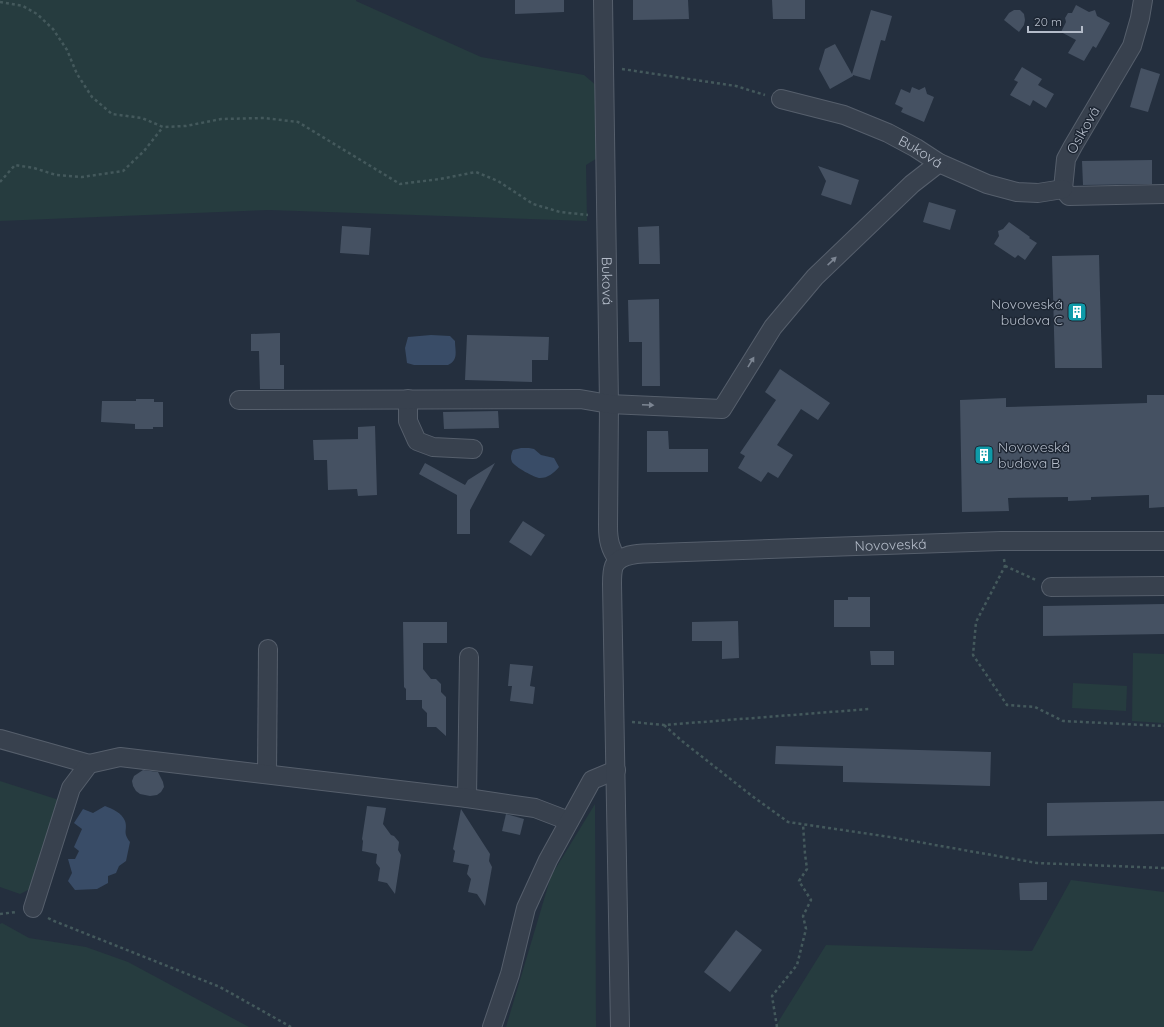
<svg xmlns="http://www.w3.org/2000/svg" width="1164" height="1027" viewBox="0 0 1164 1027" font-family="Quicksand,sans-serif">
  <rect width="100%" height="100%" fill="#242f3e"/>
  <g fill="#263c3f">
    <path d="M 0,0 L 356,0 L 356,1 L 481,57 L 584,75 L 597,86 L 599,157 L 586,165 L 587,221 L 269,210 L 0,221 Z"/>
    <path d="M 1133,653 L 1164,654 L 1164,723 L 1132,721 Z"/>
    <path d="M 1073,683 L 1127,686 L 1126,711 L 1072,708 Z"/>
    <path d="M 0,781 L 59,800 L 30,889 L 20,894 L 0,887 Z"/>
    <path d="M 595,804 L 596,1027 L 506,1027 L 551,876 Z"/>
    <path d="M 1071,880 L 1164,892 L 1164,1027 L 775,1027 L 826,945 L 1032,951 Z"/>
    <path d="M 2,923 L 29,938 L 86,947 L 128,962 L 249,1027 L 0,1027 L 0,924 Z"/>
  </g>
  <g fill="#394c67">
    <path d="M 431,335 L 450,336 L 455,341 C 455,351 459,360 448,365 L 414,365 L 407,363 L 405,348 L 408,337 Z"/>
    <path d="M 521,448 L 529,448 L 534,449 L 541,455 L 554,458 L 559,467 C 554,473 548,478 540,478 C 535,478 515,467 512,462 C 510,458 511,454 513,450 Z"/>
    <path d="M 105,806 C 113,809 122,813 125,821 C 128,830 122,832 130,842 L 126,861 L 119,866 L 116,873 L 108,876 L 108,883 L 97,889 L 75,890 L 68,881 L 72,873 L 68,859 L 75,859 L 79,851 L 74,847 L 82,829 L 74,823 L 83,809 L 93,813 Z"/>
  </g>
  <g fill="#455162">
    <path d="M 515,0 L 564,0 L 564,12 L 515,14 Z"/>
    <path d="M 633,0 L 688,0 L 689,19 L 633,20 Z"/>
    <path d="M 772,0 L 805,0 L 805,19 L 773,19 Z"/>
    <path d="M 1076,5 L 1089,12 L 1095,10 L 1097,16 L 1110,23 L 1096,48 L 1093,46 L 1084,61 L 1068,53 L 1076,40 L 1061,32 L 1066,22 L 1065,18 L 1068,13 L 1072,13 Z"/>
    <path d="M 871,10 L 892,16 L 885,41 L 881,40 L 870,80 L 853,75 L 853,76 L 830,89 L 819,69 L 825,49 L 835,44 L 852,74 Z"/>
    <path d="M 1014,10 L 1020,10 L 1024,14 L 1025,20 L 1024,25 L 1019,32 L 1004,20 L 1009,13 Z"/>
    <path d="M 1022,67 L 1042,79 L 1038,85 L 1054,94 L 1046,108 L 1033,100 L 1030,106 L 1010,95 L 1018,82 L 1014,80 Z"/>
    <path d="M 1141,68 L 1160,74 L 1148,112 L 1130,107 Z"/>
    <path d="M 912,87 L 919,90 L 925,87 L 927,94 L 934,97 L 924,122 L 901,112 L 903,108 L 895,104 L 901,89 L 910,93 Z"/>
    <path d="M 1152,160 L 1152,184 L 1083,185 L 1082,161 Z"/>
    <path d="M 818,166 L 859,180 L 851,205 L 821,195 L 826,181 Z"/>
    <path d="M 929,202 L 956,210 L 950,230 L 923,222 Z"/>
    <path d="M 1009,222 L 1030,237 L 1029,238 L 1037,243 L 1025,260 L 1018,255 L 1015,258 L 994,244 L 999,236 L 998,231 L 1003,229 Z"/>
    <path d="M 342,226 L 371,228 L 369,255 L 340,253 Z"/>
    <path d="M 659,226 L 660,264 L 639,264 L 638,227 Z"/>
    <path d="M 1099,255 L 1102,368 L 1055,368 L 1052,256 Z"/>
    <path d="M 659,299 L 660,386 L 642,386 L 642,342 L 629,342 L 628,300 Z"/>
    <path d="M 280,333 L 280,365 L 284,365 L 284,389 L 260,389 L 259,351 L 251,351 L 251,334 Z"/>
    <path d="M 467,335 L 549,337 L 548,360 L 532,360 L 532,382 L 465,380 Z"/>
    <path d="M 780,369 L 830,403 L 818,420 L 801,409 L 777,445 L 793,455 L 778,478 L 768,472 L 761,482 L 738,468 L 745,456 L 740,453 L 776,400 L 765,392 Z"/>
    <path d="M 1147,395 L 1164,395 L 1164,507 L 1149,508 L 1149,495 L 1091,497 L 1091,500 L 1068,501 L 1068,497 L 1008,498 L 1009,511 L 962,512 L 960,400 L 1006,398 L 1006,407 L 1147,403 Z"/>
    <path d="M 136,399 L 154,399 L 154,402 L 163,402 L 163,427 L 153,427 L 153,429 L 135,429 L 135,424 L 101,422 L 102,401 L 136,401 Z"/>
    <path d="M 498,411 L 499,428 L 444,429 L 443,412 Z"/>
    <path d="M 375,426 L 377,495 L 358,496 L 357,489 L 328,490 L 327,460 L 314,460 L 313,440 L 358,439 L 358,427 Z"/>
    <path d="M 647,431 L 668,431 L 669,449 L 708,449 L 708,472 L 647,472 Z"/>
    <path d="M 425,463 L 465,485 L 468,480 L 495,463 L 470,510 L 470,534 L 457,534 L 457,495 L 419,474 Z"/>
    <path d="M 523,521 L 545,535 L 531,556 L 509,542 Z"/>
    <path d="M 848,597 L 870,597 L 870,627 L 834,627 L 834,600 L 848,600 Z"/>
    <path d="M 1164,604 L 1164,634 L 1043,636 L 1043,606 Z"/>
    <path d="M 738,621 L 739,658 L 722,659 L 722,641 L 692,641 L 692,622 Z"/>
    <path d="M 403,622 L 447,622 L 447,643 L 423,643 L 423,669 L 431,679 L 436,679 L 441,684 L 441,692 L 446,697 L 446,736 L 436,727 L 427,727 L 427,713 L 422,708 L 422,700 L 406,700 L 406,689 L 404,687 Z"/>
    <path d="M 870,651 L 894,651 L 894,665 L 871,665 Z"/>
    <path d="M 510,664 L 533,666 L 530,686 L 535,687 L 533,704 L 510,701 L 512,686 L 508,686 Z"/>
    <path d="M 776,746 L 991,752 L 990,786 L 843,782 L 843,766 L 775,764 Z"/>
    <path d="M 143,770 L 158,772 L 163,782 L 164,787 L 161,792 L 157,795 L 150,796 L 140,794 L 136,791 L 133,786 L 132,781 L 134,776 Z"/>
    <path d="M 1164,801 L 1164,834 L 1047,836 L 1047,803 Z"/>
    <path d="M 367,806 L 386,808 L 383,824 L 391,835 L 394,836 L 399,842 L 398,850 L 401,855 L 395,894 L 387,883 L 378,881 L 380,868 L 376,863 L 377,854 L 362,851 L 363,841 L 362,839 Z"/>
    <path d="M 461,809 L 490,854 L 489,861 L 492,867 L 485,906 L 477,894 L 468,892 L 471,879 L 467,874 L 469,865 L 453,862 L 455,851 L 453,849 Z"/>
    <path d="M 506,814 L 524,819 L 520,835 L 502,831 Z"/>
    <path d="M 1047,882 L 1047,900 L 1020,900 L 1019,883 Z"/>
    <path d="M 736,930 L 762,950 L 730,992 L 704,972 Z"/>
  </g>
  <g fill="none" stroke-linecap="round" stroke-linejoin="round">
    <g stroke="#565f6c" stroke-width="20">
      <g id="minor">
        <path id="s1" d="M 603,0 L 609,404 L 608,526 C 608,540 610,549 618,560"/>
        <path d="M 1143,0 L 1140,18 L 1132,46 L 1073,146 L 1066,159 L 1063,189 L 1069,196 L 1164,194"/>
        <path id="s2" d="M 781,99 L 844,115 L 888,133 L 916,148 L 939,163 L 987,184 L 1017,192 L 1038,193 L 1063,189"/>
        <path d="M 408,399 L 408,421 L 417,441 L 433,447 L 473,449"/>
        <path d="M 239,400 L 580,399 L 609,404 L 722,409 L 773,327 L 815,277 L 912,184 L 939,163"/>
        <path d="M 1051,587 L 1164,586"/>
        <path d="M 0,739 L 89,764"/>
        <path d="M 267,774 L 268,649"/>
        <path d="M 467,798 L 469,657"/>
        <path d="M 33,908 L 71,788 L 89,764 L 120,757 L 467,798 L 535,808 L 569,821"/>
        <path d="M 492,1027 L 510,974 L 526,908 L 548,860 L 592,780 L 616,770"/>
        <path id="s3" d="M 620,1027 L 612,584 C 612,578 612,571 614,566 C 620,553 645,553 657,553 L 1001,541 L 1164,541"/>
      </g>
    </g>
    <g stroke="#44595c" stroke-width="2.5" stroke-dasharray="3 3" stroke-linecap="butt">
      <path d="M 0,2 L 23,6 L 37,14 L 53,29 L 67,50 L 77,74 L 92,97 L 112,114 L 142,118 L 163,127 L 186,126 L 221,119 L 264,118 L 298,122 L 400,184 L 440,179 L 476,172 L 498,181 L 533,204 L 560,212 L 588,215"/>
      <path d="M 622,69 L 736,86 L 765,95"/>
      <path d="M 0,182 L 15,165 L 34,168 L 56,175 L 82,177 L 123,171 L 144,151 L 163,127"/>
      <path d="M 1004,559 L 1005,566 L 976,622 L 973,655 L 1007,705 L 1035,707 L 1063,721 L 1164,726"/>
      <path d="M 1005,566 L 1036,580"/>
      <path d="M 632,722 L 664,725 L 869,709"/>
      <path d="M 664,725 L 682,741 L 752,796 L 788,822 L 890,837 L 1037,863 L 1164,868"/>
      <path d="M 0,914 L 16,912"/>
      <path d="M 48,918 L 54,921 L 220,987 L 291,1027"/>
      <path d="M 777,1027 L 772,996 L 797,965 L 806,929 L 803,916 L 811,900 L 799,881 L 807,869 L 805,854 L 803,824"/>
    </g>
    <use href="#minor" stroke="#38414e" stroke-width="18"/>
  </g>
  <defs><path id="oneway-solid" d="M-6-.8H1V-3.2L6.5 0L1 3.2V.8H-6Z"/></defs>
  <g fill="#7c8592">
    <use href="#oneway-solid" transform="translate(832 261) rotate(-43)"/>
    <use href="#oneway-solid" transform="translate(751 362) rotate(-59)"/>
    <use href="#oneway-solid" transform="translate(648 405) rotate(3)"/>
  </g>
  <defs>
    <g id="building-square" transform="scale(1)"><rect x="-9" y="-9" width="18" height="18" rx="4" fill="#0f9aa8" stroke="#1d2633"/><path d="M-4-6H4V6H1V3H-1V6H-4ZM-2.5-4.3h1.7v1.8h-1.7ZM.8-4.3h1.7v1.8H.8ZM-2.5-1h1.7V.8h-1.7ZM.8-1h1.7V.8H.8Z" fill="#fff"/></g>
  </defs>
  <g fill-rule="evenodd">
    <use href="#building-square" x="1077" y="312"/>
    <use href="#building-square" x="984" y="455"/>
  </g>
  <g text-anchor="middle" stroke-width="3" stroke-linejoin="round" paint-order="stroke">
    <g font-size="14" fill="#b4bcc9" stroke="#1d2633">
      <text transform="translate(1083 130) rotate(-60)" y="5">Osiková</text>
      <text dy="5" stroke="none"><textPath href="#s2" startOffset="150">Buková</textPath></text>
      <text dy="5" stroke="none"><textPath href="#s1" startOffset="281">Buková</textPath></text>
      <text dy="5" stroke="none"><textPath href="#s3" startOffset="742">Novoveská</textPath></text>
    </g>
    <g font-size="14" fill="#b4bcc9" stroke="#1d2633" text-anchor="end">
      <text x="1063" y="309">Novoveská<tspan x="1063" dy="16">budova C</tspan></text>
      <text x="998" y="452" text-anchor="start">Novoveská<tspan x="998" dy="16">budova B</tspan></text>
    </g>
  </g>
  <path d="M1028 26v6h54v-6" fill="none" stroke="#b4bcc9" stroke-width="2"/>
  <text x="1034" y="26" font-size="12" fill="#b4bcc9" stroke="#1d2633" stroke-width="3" paint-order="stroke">20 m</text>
</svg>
